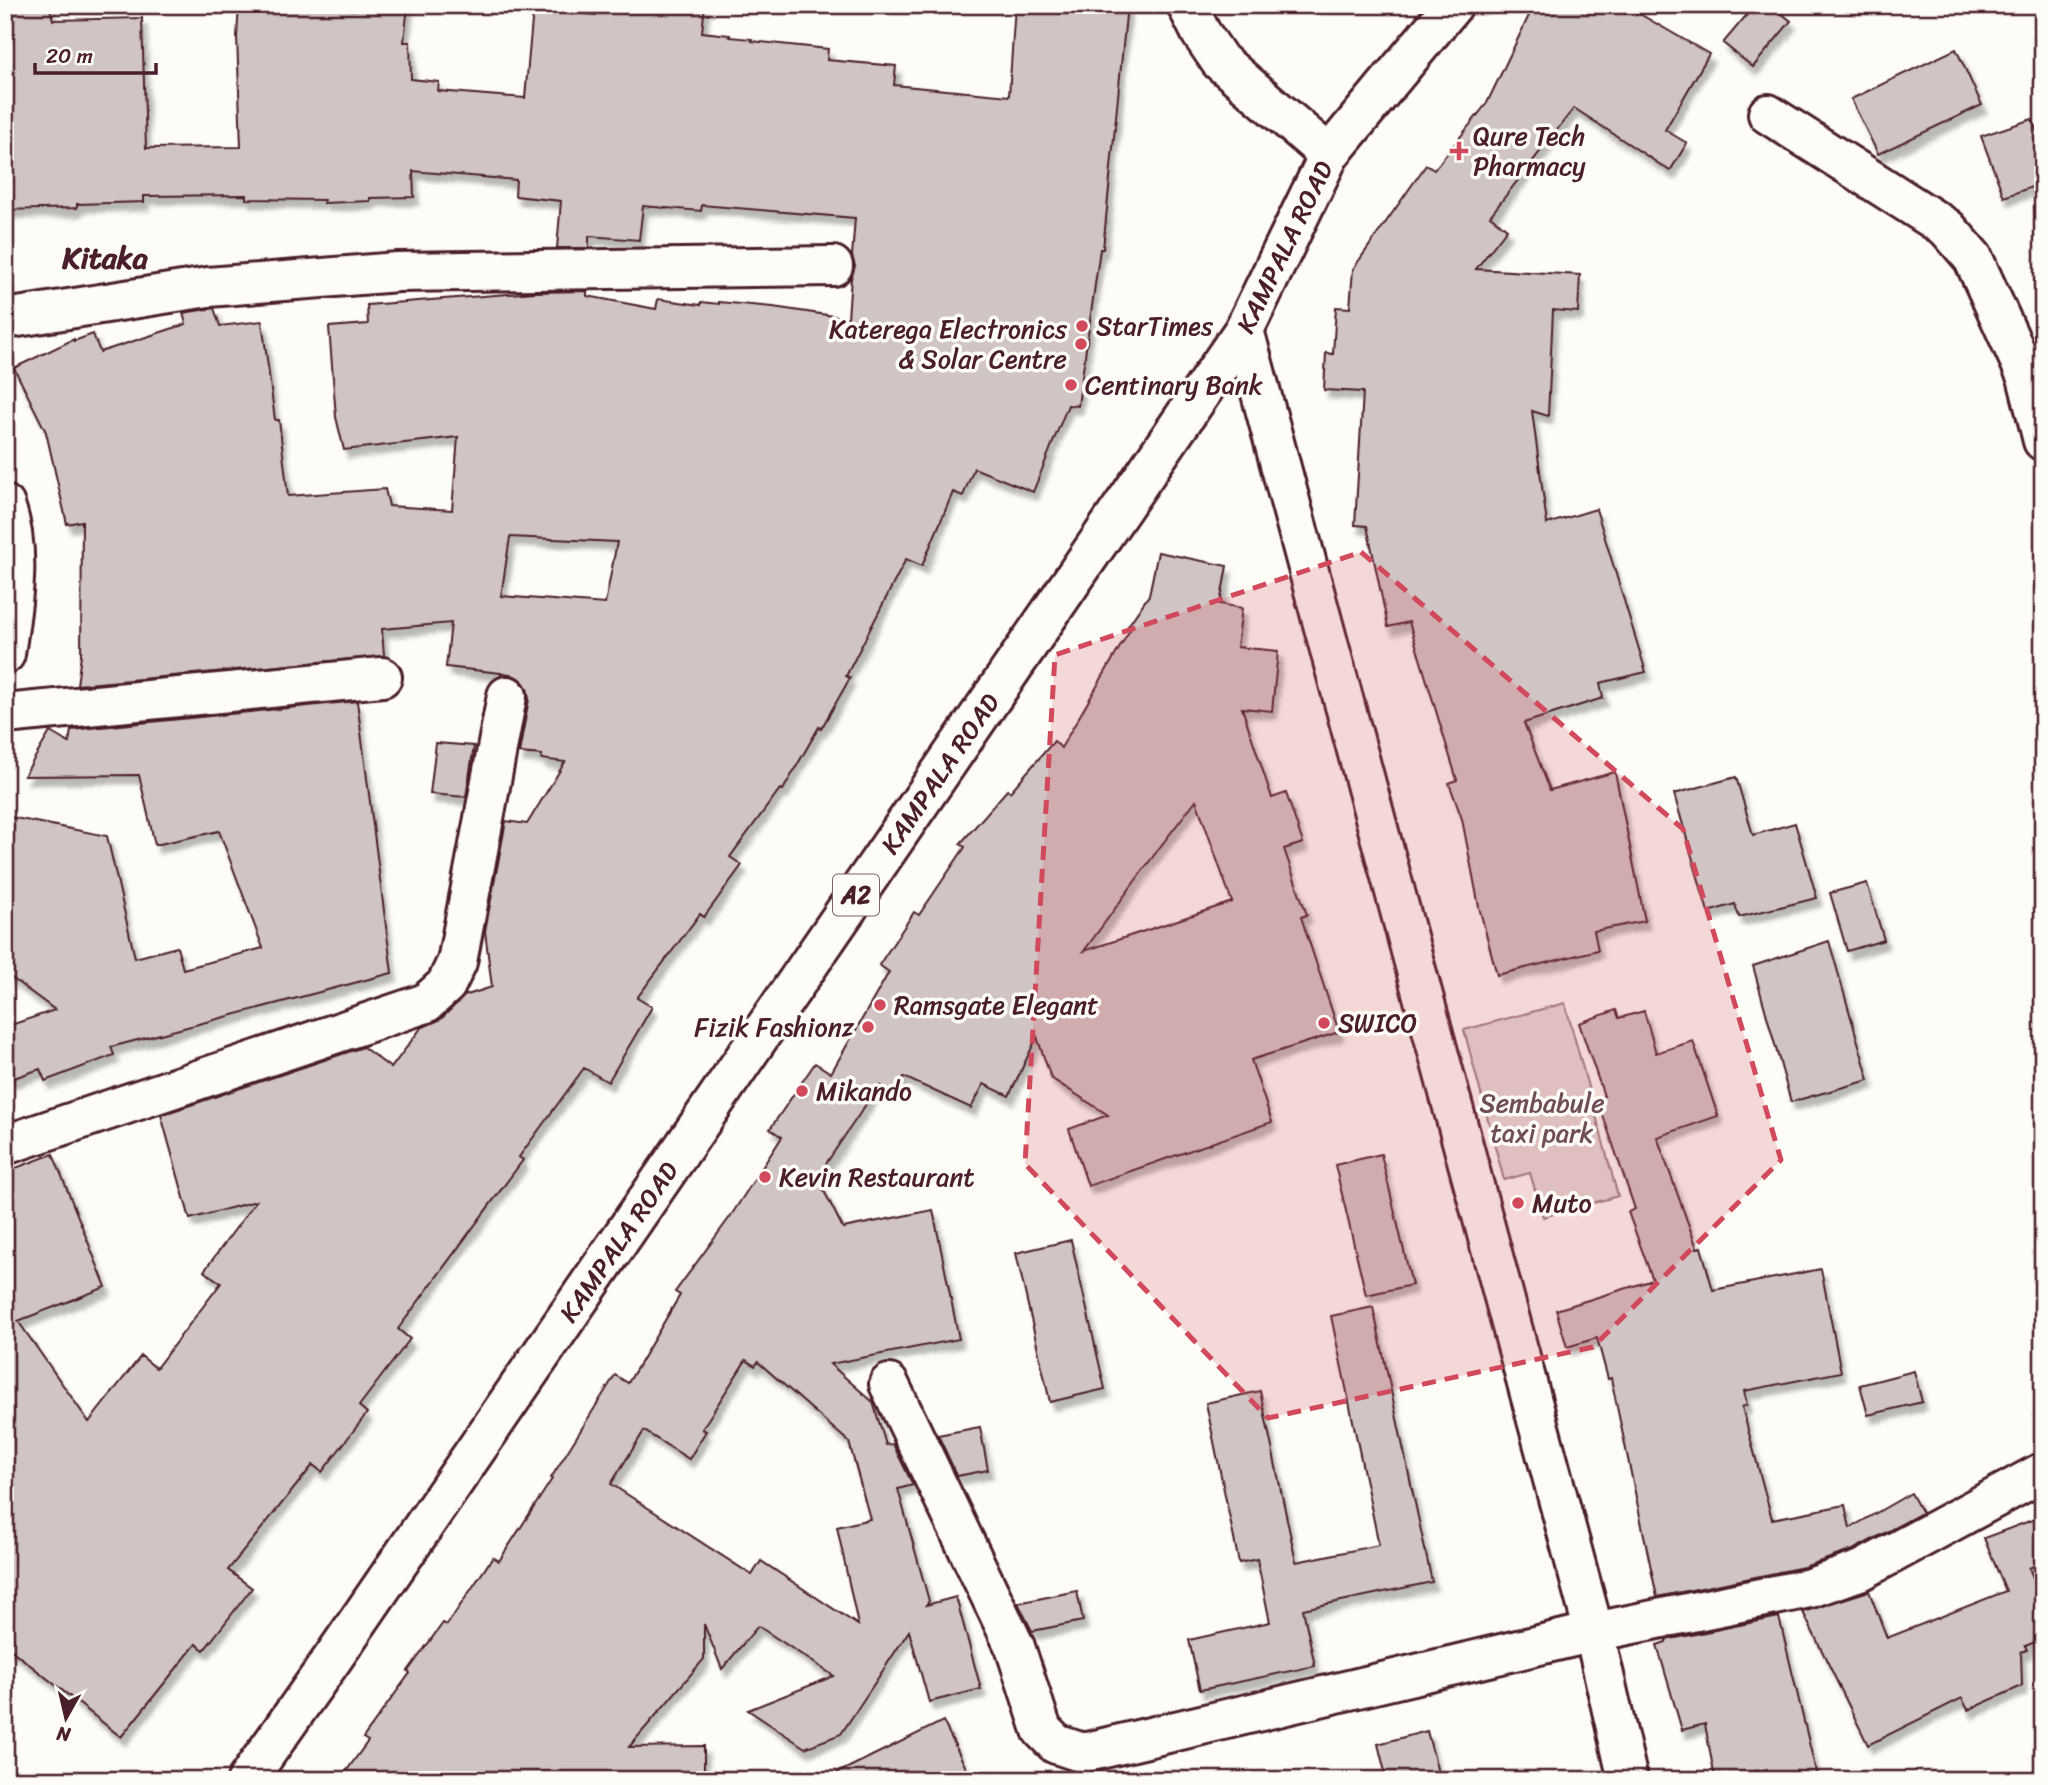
<svg xmlns="http://www.w3.org/2000/svg" width="2048" height="1785" viewBox="0 0 2048 1785" font-family="Sriracha,sans-serif">
  <defs>
    <filter id="shadow"><feDropShadow dx="4.5" dy="8" stdDeviation="2" flood-color="#0004"/></filter>
  </defs>
  <rect width="100%" height="100%" fill="#fdfcf7"/>
  <filter id="ink" filterUnits="userSpaceOnUse"><feTurbulence type="fractalNoise" baseFrequency=".0143" numOctaves="2"/><feDisplacementMap in="SourceGraphic" scale="14" xChannelSelector="R" yChannelSelector="G"/><feConvolveMatrix kernelMatrix="1 2 1 2 8 2 1 2 1" color-interpolation-filters="sRGB"/></filter>
  <g filter="url(#ink)">
    <path fill="#e3dcda" stroke="#967e82" stroke-width="2" d="M 1565,1003 L 1618,1196 L 1543,1217 L 1530,1173 L 1504,1180 L 1464,1030 Z"/>
    <g fill="#d0c5c4" stroke="#4a1f2b" stroke-width="2" fill-rule="evenodd" filter="url(#shadow)">
      <path d="M 5,5 L 49,5 L 53,20 L 142,18 L 146,148 L 241,147 L 237,36 L 239,5 L 299,5 L 355,10 L 356,5 L 408,5 L 404,42 L 410,42 L 411,79 L 439,82 L 438,91 L 525,98 L 533,9 L 596,15 L 597,5 L 705,5 L 702,32 L 730,35 L 729,37 L 752,39 L 751,41 L 828,49 L 827,60 L 896,66 L 894,85 L 1009,96 L 1015,5 L 1127,5 L 1103,249 L 1100,249 L 1078,406 L 1068,405 L 1033,492 L 974,468 L 963,496 L 953,492 L 922,566 L 906,559 L 846,676 L 850,678 L 821,729 L 819,727 L 783,790 L 780,789 L 730,857 L 742,865 L 704,917 L 700,914 L 637,998 L 652,1007 L 608,1082 L 584,1068 L 519,1157 L 523,1160 L 398,1329 L 410,1339 L 359,1406 L 367,1413 L 322,1472 L 313,1465 L 228,1570 L 252,1588 L 204,1650 L 196,1644 L 121,1737 L 5,1645 L 5,1172 L 53,1154 L 106,1287 L 18,1321 L 89,1422 L 141,1356 L 156,1368 L 221,1283 L 204,1271 L 256,1201 L 190,1219 L 161,1115 L 363,1047 L 391,1068 L 421,1028 L 441,1019 L 464,996 L 492,987 L 485,931 L 506,821 L 527,824 L 565,762 L 541,759 L 542,755 L 519,753 L 529,699 L 527,688 L 521,679 L 510,674 L 446,667 L 451,623 L 382,629 L 384,656 L 77,685 L 81,655 L 82,521 L 67,524 L 46,432 L 14,368 L 74,339 L 74,341 L 93,334 L 100,352 L 186,324 L 183,313 L 214,308 L 220,326 L 262,321 L 275,420 L 279,420 L 288,496 L 385,489 L 389,506 L 452,510 L 458,437 L 344,450 L 336,417 L 329,327 L 368,324 L 367,305 L 535,292 L 587,291 L 587,296 L 656,309 L 658,299 L 701,305 L 701,302 L 719,304 L 719,302 L 773,307 L 848,318 L 851,278 L 855,266 L 852,256 L 855,218 L 702,205 L 701,211 L 643,206 L 639,240 L 589,236 L 589,248 L 557,248 L 561,201 L 515,196 L 516,180 L 413,171 L 414,197 L 370,198 L 370,201 L 324,203 L 324,200 L 246,199 L 246,195 L 144,196 L 144,202 L 77,204 L 77,208 L 5,210 ZM 510,537 L 617,542 L 605,604 L 501,596 Z"/>
      <path d="M 1534,5 L 1624,5 L 1709,54 L 1665,130 L 1687,143 L 1670,171 L 1574,108 L 1490,216 L 1507,229 L 1476,269 L 1580,275 L 1578,312 L 1553,310 L 1548,416 L 1532,411 L 1547,524 L 1596,509 L 1646,672 L 1600,683 L 1603,698 L 1524,723 L 1550,790 L 1615,772 L 1645,921 L 1594,931 L 1598,950 L 1497,975 L 1479,907 L 1462,819 L 1449,783 L 1457,780 L 1409,622 L 1388,627 L 1367,526 L 1355,525 L 1363,392 L 1324,390 L 1326,353 L 1333,354 L 1336,307 L 1350,308 L 1353,269 L 1426,165 L 1434,170 L 1487,103 Z"/>
      <path d="M 1755,5 L 1771,5 L 1791,21 L 1753,67 L 1723,43 Z"/>
      <path d="M 1956,49 L 1982,105 L 1878,154 L 1851,99 Z"/>
      <path d="M 2032,119 L 2043,148 L 2043,183 L 2004,197 L 1981,136 Z"/>
      <path d="M 1158,552 L 1227,566 L 1220,604 L 1242,608 L 1237,647 L 1278,651 L 1272,711 L 1242,708 L 1272,798 L 1286,793 L 1303,843 L 1284,849 L 1307,915 L 1301,917 L 1339,1032 L 1251,1060 L 1272,1122 L 1088,1186 L 1069,1129 L 1108,1115 L 1051,1078 L 1037,1037 L 1009,1096 L 984,1084 L 971,1108 L 904,1077 L 894,1094 L 879,1085 L 817,1177 L 843,1228 L 933,1210 L 959,1339 L 830,1364 L 873,1402 L 886,1445 L 893,1444 L 913,1485 L 898,1489 L 929,1601 L 926,1605 L 956,1597 L 981,1689 L 929,1702 L 909,1631 L 841,1734 L 805,1748 L 748,1710 L 834,1676 L 758,1626 L 722,1669 L 704,1624 L 704,1659 L 629,1747 L 704,1746 L 704,1780 L 340,1780 L 368,1741 L 363,1738 L 410,1673 L 408,1671 L 443,1623 L 447,1625 L 493,1557 L 499,1561 L 552,1479 L 551,1478 L 615,1375 L 628,1383 L 680,1295 L 675,1292 L 730,1217 L 782,1137 L 770,1129 L 815,1063 L 831,1073 L 889,972 L 879,965 L 914,912 L 919,915 L 965,847 L 960,844 L 1007,790 L 1010,792 L 1054,741 L 1061,748 L 1131,628 L 1128,626 L 1149,595 ZM 1196,800 L 1232,902 L 1084,951 L 1160,847 ZM 746,1360 L 755,1366 L 758,1362 L 849,1442 L 870,1519 L 837,1527 L 858,1625 L 761,1561 L 752,1575 L 611,1484 L 644,1431 L 689,1459 L 706,1431 L 702,1429 Z"/>
      <path d="M 357,701 L 392,973 L 111,1047 L 114,1055 L 45,1081 L 40,1069 L 5,1081 L 5,1027 L 55,1010 L 5,973 L 5,816 L 107,836 L 135,958 L 177,947 L 183,969 L 263,948 L 219,831 L 155,845 L 139,775 L 24,776 L 50,732 L 69,743 L 71,730 Z"/>
      <path d="M 436,743 L 474,746 L 466,797 L 430,794 Z"/>
      <path d="M 1736,777 L 1753,835 L 1795,823 L 1817,898 L 1739,917 L 1735,904 L 1708,912 L 1674,794 Z"/>
      <path d="M 1867,883 L 1884,940 L 1847,951 L 1830,893 Z"/>
      <path d="M 1829,941 L 1869,1080 L 1791,1102 L 1753,966 Z"/>
      <path d="M 1616,1010 L 1619,1018 L 1644,1011 L 1656,1053 L 1693,1041 L 1718,1116 L 1657,1137 L 1697,1248 L 1701,1247 L 1713,1290 L 1821,1269 L 1841,1372 L 1744,1391 L 1747,1405 L 1742,1407 L 1772,1519 L 1845,1505 L 1850,1528 L 1911,1493 L 1922,1513 L 1853,1550 L 1804,1567 L 1657,1597 L 1611,1378 L 1608,1379 L 1597,1338 L 1567,1347 L 1556,1310 L 1653,1280 L 1628,1212 L 1635,1209 L 1597,1098 L 1604,1096 L 1579,1023 Z"/>
      <path d="M 1381,1154 L 1412,1285 L 1366,1295 L 1335,1165 Z"/>
      <path d="M 1071,1240 L 1105,1389 L 1050,1402 L 1016,1253 Z"/>
      <path d="M 1373,1307 L 1432,1582 L 1303,1609 L 1315,1666 L 1200,1690 L 1189,1640 L 1270,1622 L 1257,1559 L 1239,1563 L 1206,1403 L 1260,1391 L 1296,1562 L 1379,1545 L 1331,1316 Z"/>
      <path d="M 1914,1371 L 1922,1402 L 1868,1415 L 1860,1385 Z"/>
      <path d="M 980,1427 L 988,1470 L 957,1476 L 938,1435 Z"/>
      <path d="M 2043,1516 L 2043,1562 L 2029,1568 L 2043,1601 L 2043,1639 L 2025,1646 L 2027,1650 L 2021,1652 L 2022,1686 L 1968,1710 L 1962,1698 L 1868,1745 L 1803,1612 L 1869,1591 L 1887,1638 L 2006,1591 L 1984,1538 Z"/>
      <path d="M 1077,1591 L 1083,1621 L 1032,1631 L 1018,1603 Z"/>
      <path d="M 1779,1617 L 1818,1780 L 1769,1780 L 1767,1769 L 1715,1779 L 1705,1724 L 1682,1730 L 1657,1645 L 1666,1642 L 1666,1640 Z"/>
      <path d="M 943,1721 L 972,1780 L 823,1780 Z"/>
      <path d="M 1427,1731 L 1440,1780 L 1387,1780 L 1378,1744 Z"/>
    </g>
    <g fill="none" stroke-linecap="round" stroke-linejoin="round">
      <g stroke="#4a1f2b" stroke-width="44">
        <g id="minor">
          <path d="M 1187,5 L 1201,33 L 1220,61 L 1329,155"/>
          <path d="M 1768,114 L 1947,228 L 1973,258 L 2027,377 L 2043,441"/>
          <path d="M 5,319 L 208,287 L 398,272 L 833,266"/>
          <path d="M 5,505 C 22,553 12,605 5,654"/>
          <path d="M 5,714 L 382,677"/>
          <path d="M 5,1145 L 426,1003 L 446,985 L 457,962 L 507,696"/>
          <path d="M 889,1384 L 1015,1647 L 1042,1730 L 1056,1744 L 1083,1753 L 1594,1632 L 1810,1588 L 1862,1570 L 2043,1472"/>
        </g>
      </g>
      <g stroke="#4a1f2b" stroke-width="44">
        <g id="major">
          <path d="M 1244,330 L 1594,1632 L 1628,1780"/>
          <path id="s1" d="M 247,1780 L 333,1658 L 1244,330 L 1329,155 L 1453,5"/>
        </g>
      </g>
      <use href="#minor" stroke="#fdfcf7" stroke-width="38"/>
      <use href="#major" stroke="#fdfcf7" stroke-width="38"/>
    </g>
  </g>
  <path fill="#d1495b" fill-opacity="0.2" stroke="#d1495b" stroke-width="5" stroke-dasharray="14 9" stroke-linejoin="round" d="M 1361,552 L 1683,829 L 1781,1160 L 1593,1347 L 1268,1418 L 1025,1164 L 1055,655 Z"/>
  <g fill="#d1495b" stroke="#fdfcf7" stroke-width="2.5">
    <path d="M1455.5 140.5h7v7h7v7h-7v7h-7v-7h-7v-7h7z"/>
    <circle cx="1082" cy="326" r="7"/>
    <circle cx="1081" cy="344" r="7"/>
    <circle cx="1071" cy="385" r="7"/>
    <circle cx="880" cy="1005" r="7"/>
    <circle cx="1324" cy="1023" r="7"/>
    <circle cx="868" cy="1027" r="7"/>
    <circle cx="802" cy="1091" r="7"/>
    <circle cx="765" cy="1177" r="7"/>
    <circle cx="1518" cy="1203" r="7"/>
  </g>
  <g text-anchor="middle" stroke-width="7" stroke-linejoin="round" paint-order="stroke">
    <rect fill="#fdfcf7" stroke="#806168" stroke-width="2" x="833" y="874.5" width="46" height="41" rx="5"/>
    <g font-size="24" font-weight="bold" fill="#4a1f2b">
      <text x="856" y="903">A2</text>
    </g>
    <g font-size="26" fill="#4a1f2b" stroke="#fdfcf7" text-anchor="start">
      <text x="1473" y="145">Qure Tech<tspan x="1473" dy="30">Pharmacy</tspan></text>
      <text x="1096" y="335">StarTimes</text>
      <text x="1067" y="338" text-anchor="end">Katerega Electronics<tspan x="1067" dy="30">&amp; Solar Centre</tspan></text>
      <text x="1085" y="394">Centinary Bank</text>
      <text x="894" y="1014">Ramsgate Elegant</text>
      <text x="1338" y="1032">SWICO</text>
      <text x="854" y="1036" text-anchor="end">Fizik Fashionz</text>
      <text x="816" y="1100">Mikando</text>
      <text x="779" y="1186">Kevin Restaurant</text>
      <text x="1532" y="1212">Muto</text>
    </g>
    <g font-size="26" fill="#4a1f2b" stroke="#fdfcf7">
      <text dy="9" stroke="none"><textPath href="#s1" startOffset="1852">KAMPALA ROAD</textPath></text>
      <text dy="9" stroke="none"><textPath href="#s1" startOffset="1222">KAMPALA ROAD</textPath></text>
      <text dy="9" stroke="none"><textPath href="#s1" startOffset="654">KAMPALA ROAD</textPath></text>
    </g>
    <g font-size="26" fill="#704e57" stroke="#fdfcf7">
      <text x="1542" y="1112">Sembabule<tspan x="1542" dy="30">taxi park</tspan></text>
    </g>
    <g font-size="30" font-weight="bold" fill="#4a1f2b" stroke="#fdfcf7">
      <text x="105" y="268">Kitaka</text>
    </g>
  </g>
  <rect width="2048" height="1785" fill="none" stroke="#fdfcf7" stroke-width="28"/>
  <rect x="14" y="14" width="2020" height="1757" fill="none" stroke="#4a1f2b" stroke-width="2.5" filter="url(#ink)"/>
  <g transform="translate(66 1718) rotate(188)" stroke="#fdfcf7" stroke-width="5" paint-order="stroke">
  <path d="M0-5L12 26L0 18L-12 26Z" fill="#4a1f2b"/>
  <text y="-10" font-size="19" font-weight="bold" text-anchor="middle" fill="#4a1f2b">N</text>
  </g>
  <path d="M35 63v10h121v-10" fill="none" stroke="#4a1f2b" stroke-width="3.5"/>
  <text x="46" y="63" font-size="21" fill="#4a1f2b" stroke="#fdfcf7" stroke-width="5" paint-order="stroke">20 m</text>
</svg>
